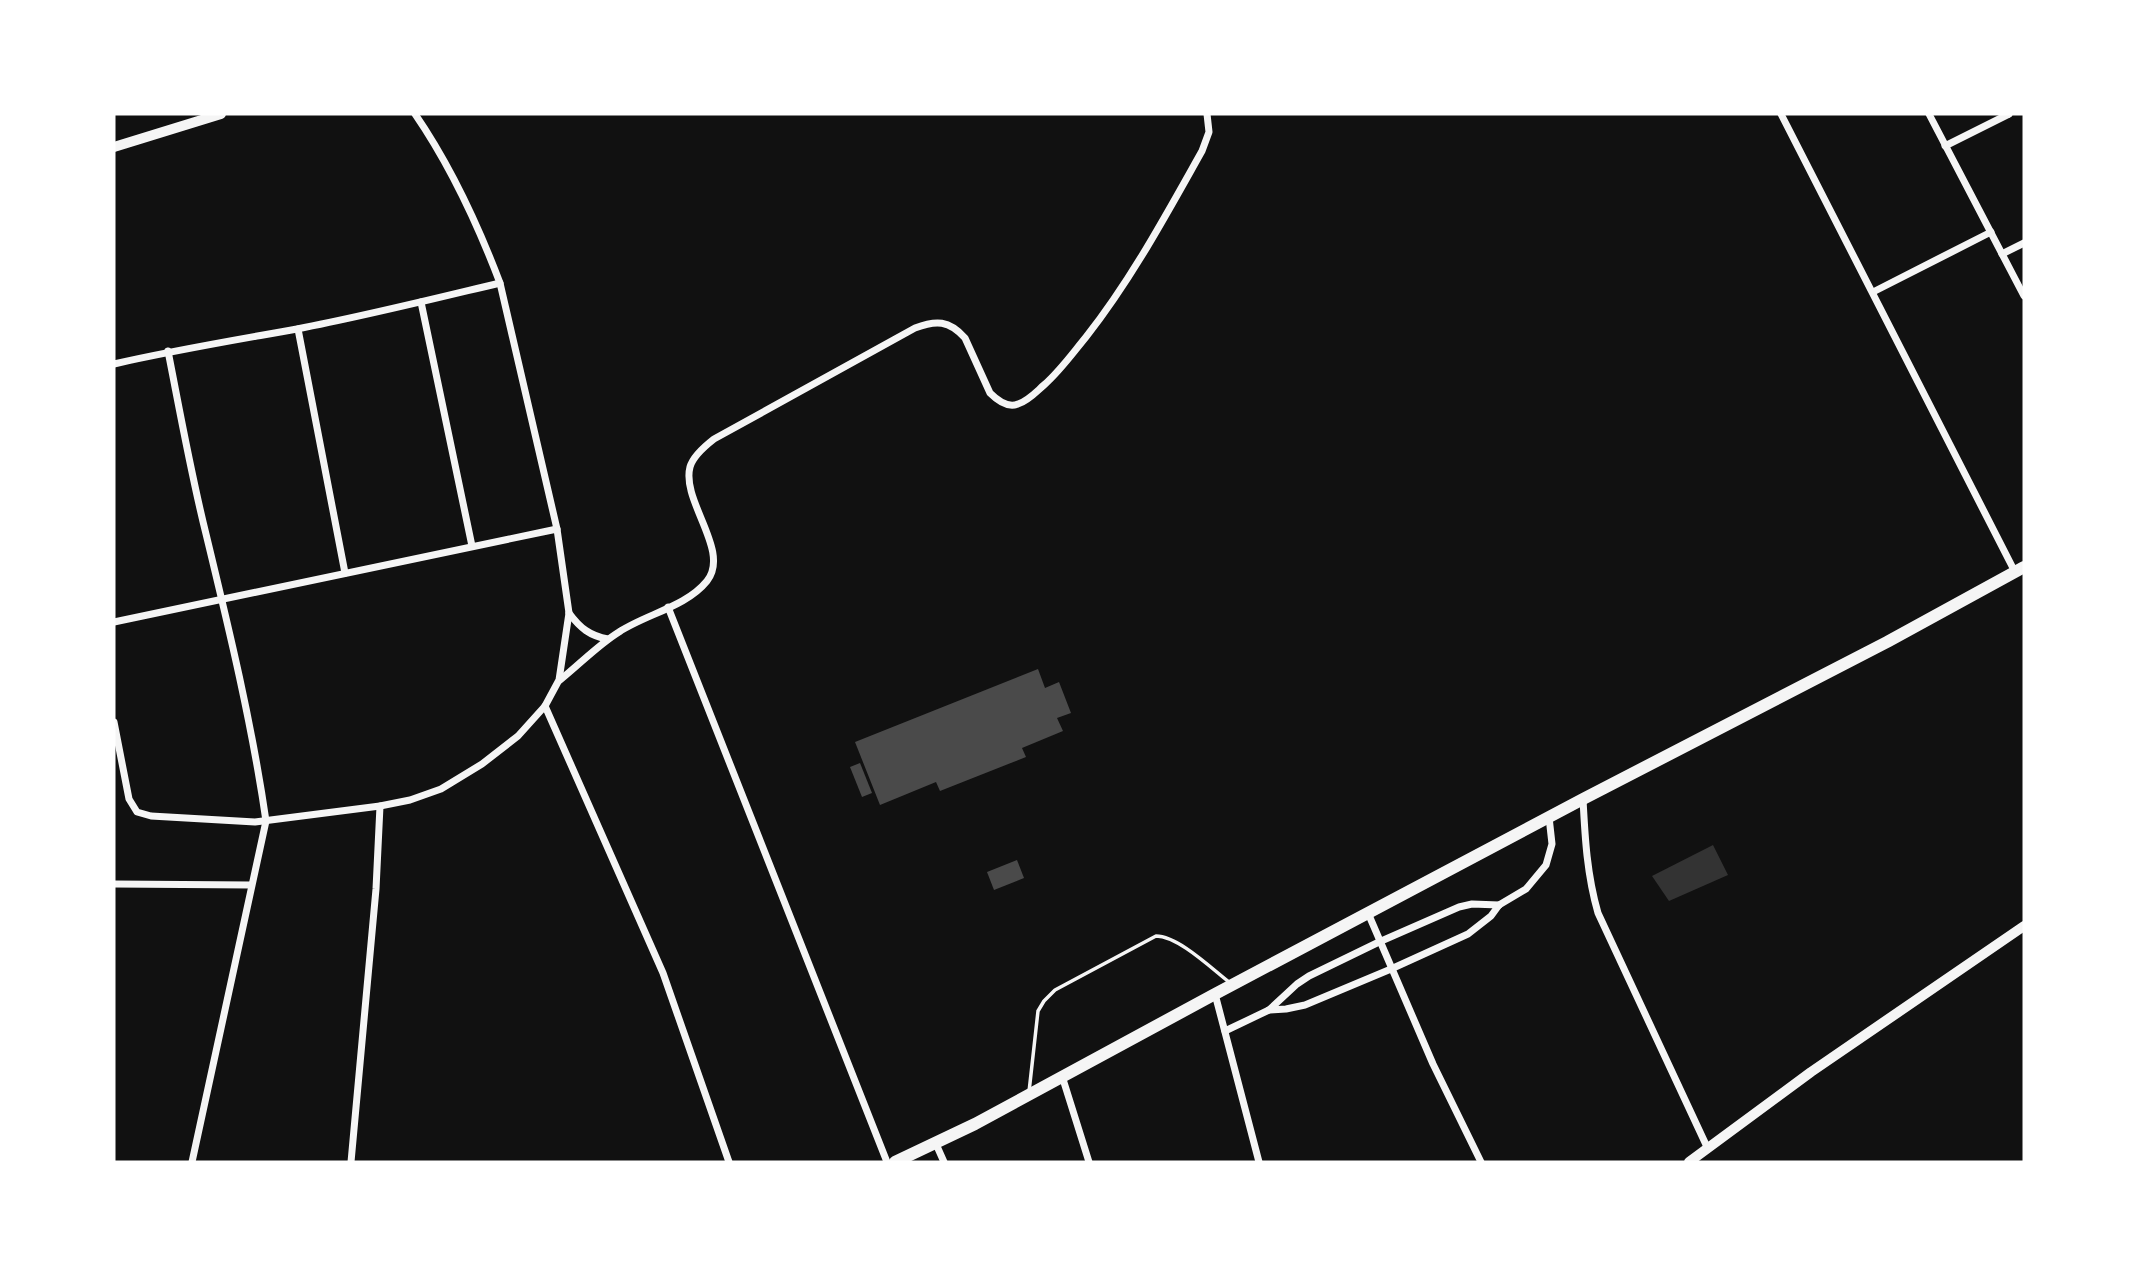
<svg xmlns="http://www.w3.org/2000/svg" width="2138" height="1276" viewBox="0 0 2138 1276" font-family="Figtree,sans-serif">
  <rect width="100%" height="100%" fill="#111"/>
  <path fill="#333" d="M 1713,845 L 1728,875 L 1669,901 L 1652,876 Z"/>
  <g fill="#4a4a4a">
    <path d="M 1038,669 L 1045,688 L 1059,682 L 1071,713 L 1057,718 L 1063,731 L 1022,748 L 1026,757 L 940,791 L 936,782 L 880,805 L 855,742 Z"/>
    <path d="M 860,763 L 872,793 L 862,797 L 850,767 Z"/>
    <path d="M 1017,860 L 1024,878 L 994,890 L 987,872 Z"/>
  </g>
  <g fill="none" stroke-linecap="round" stroke-linejoin="round">
    <path stroke="#f5f5f5" stroke-width="3.5" d="M 1029,1092 L 1038,1011 L 1044,1001 L 1055,990 L 1156,936 C 1178,936 1211,968 1229,982"/>
    <g stroke="#f5f5f5" stroke-width="7">
      <path d="M 1781,114 L 2015,572"/>
      <path d="M 1929,114 L 2024,296"/>
      <path d="M 1945,146 L 2009,114"/>
      <path d="M 2002,254 L 2024,243"/>
      <path d="M 1873,292 L 1991,232"/>
      <path d="M 421,302 L 472,546"/>
      <path d="M 298,329 L 345,573"/>
      <path d="M 168,351 C 180,412 191,474 206,534 C 229,629 252,724 266,821 L 192,1162"/>
      <path d="M 114,364 C 175,350 236,340 297,329 C 365,316 433,299 500,283"/>
      <path d="M 668,607 L 887,1162"/>
      <path d="M 569,613 C 580,628 590,636 608,639"/>
      <path d="M 114,622 L 557,529"/>
      <path d="M 560,680 C 580,664 598,645 619,632 C 646,614 686,607 707,581 C 731,551 681,501 690,467 C 693,456 705,446 714,439 L 915,328 C 936,320 949,320 965,338 L 990,393 C 997,400 1008,408 1018,404 C 1028,401 1036,392 1044,385 C 1060,371 1072,354 1086,337 C 1131,280 1166,215 1202,151 L 1209,132 L 1207,114"/>
      <path d="M 545,706 L 663,973 L 729,1162"/>
      <path d="M 114,722 L 129,799 L 137,812 L 151,816 L 255,822 L 380,806 L 410,800 L 441,789 L 482,764 L 518,736 L 545,706 L 559,680 L 569,613 L 557,529 L 500,283 C 478,225 450,165 415,114"/>
      <path d="M 1583,799 C 1585,838 1587,875 1598,913 L 1708,1149"/>
      <path d="M 114,884 L 251,885"/>
      <path d="M 1368,913 L 1433,1064 L 1481,1162"/>
      <path d="M 1215,994 L 1259,1162"/>
      <path d="M 1269,1010 L 1286,1009 L 1305,1005 L 1391,969 L 1468,934 L 1491,916 L 1499,905 L 1526,889 L 1546,865 L 1552,844 L 1549,817"/>
      <path d="M 1225,1031 L 1269,1010 L 1297,984 L 1309,976 L 1379,942 L 1459,907 L 1472,904 L 1499,905"/>
      <path d="M 1062,1076 L 1089,1162"/>
      <path d="M 936,1144 L 944,1162"/>
      <path d="M 351,1162 L 376,889 L 380,806"/>
    </g>
    <g stroke="#f5f5f5" stroke-width="10">
      <path d="M 114,147 L 221,114"/>
      <path d="M 1689,1162 L 1811,1072 L 2024,926"/>
    </g>
    <path stroke="#f5f5f5" stroke-width="12" d="M 895,1162 L 975,1124 L 1215,994 L 1583,799 L 1887,642 L 2024,567"/>
  </g>
  <rect width="2138" height="1276" fill="none" stroke="#ffffff" stroke-width="231"/>
</svg>
